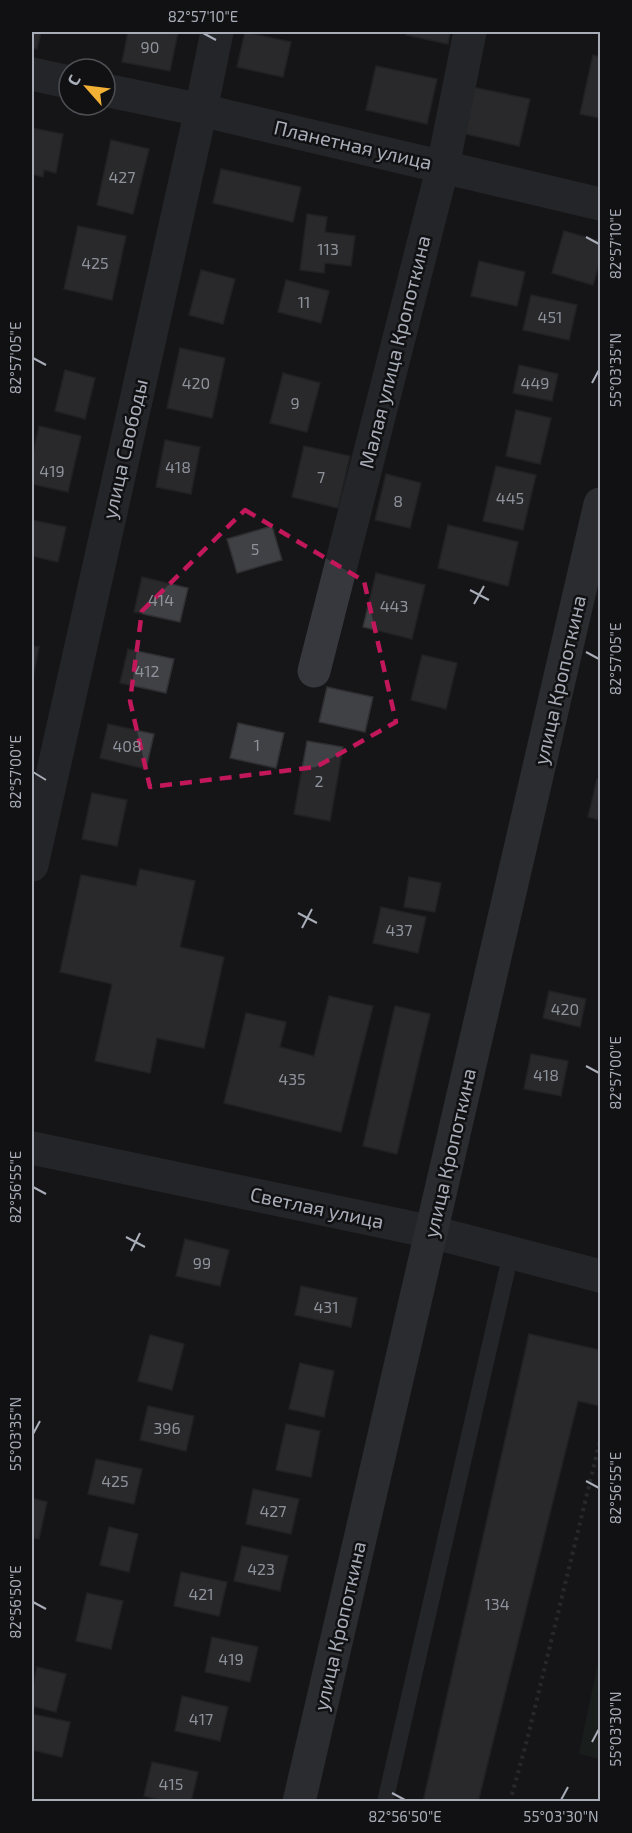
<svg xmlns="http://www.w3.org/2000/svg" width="632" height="1833" viewBox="0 0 632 1833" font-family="'Exo 2',sans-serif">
  <rect width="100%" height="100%" fill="#161618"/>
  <path fill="#1e261f" d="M 600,1653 L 600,1759 L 579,1754 Z"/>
  <g fill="#404145" stroke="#303034" stroke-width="1.5">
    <path d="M 32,32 L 41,32 L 37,49 L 32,48 Z"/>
    <path d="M 128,32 L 178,32 L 170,71 L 122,62 Z"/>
    <path d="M 245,32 L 291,42 L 283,77 L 237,67 Z"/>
    <path d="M 407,32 L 450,32 L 448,44 L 406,35 Z"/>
    <path d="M 593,55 L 600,57 L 600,118 L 580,114 Z"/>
    <path d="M 376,66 L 437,79 L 427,124 L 366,110 Z"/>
    <path d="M 467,86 L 530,99 L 519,146 L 457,132 Z"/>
    <path d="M 32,128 L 63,134 L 56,173 L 44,170 L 43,177 L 32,174 Z"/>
    <path d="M 111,140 L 149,149 L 133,214 L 97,205 Z"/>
    <path d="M 221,169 L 301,187 L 293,222 L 213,203 Z"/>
    <path d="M 307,214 L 327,217 L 325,232 L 355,236 L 351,266 L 325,263 L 324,273 L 300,270 Z"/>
    <path d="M 78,226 L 126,236 L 112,300 L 64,289 Z"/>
    <path d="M 564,231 L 600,241 L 600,261 L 593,285 L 552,273 Z"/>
    <path d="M 479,261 L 525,272 L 517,306 L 471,296 Z"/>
    <path d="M 201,270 L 235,279 L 223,324 L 189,315 Z"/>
    <path d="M 286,280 L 329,291 L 321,323 L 278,312 Z"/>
    <path d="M 531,295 L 577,305 L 569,340 L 523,330 Z"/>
    <path d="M 180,348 L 225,358 L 212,418 L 167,408 Z"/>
    <path d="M 519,365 L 558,374 L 552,401 L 513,393 Z"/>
    <path d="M 65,370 L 95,378 L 85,419 L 55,411 Z"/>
    <path d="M 283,373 L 320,383 L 307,432 L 270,423 Z"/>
    <path d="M 516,410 L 551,418 L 540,464 L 506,456 Z"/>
    <path d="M 39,426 L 81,436 L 68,492 L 32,484 L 32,458 Z"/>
    <path d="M 165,440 L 200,447 L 191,494 L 156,487 Z"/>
    <path d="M 304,446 L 350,456 L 338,508 L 292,497 Z"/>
    <path d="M 496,466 L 536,475 L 523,530 L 483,521 Z"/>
    <path d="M 386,474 L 421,483 L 410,528 L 375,520 Z"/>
    <path d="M 32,520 L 66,527 L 58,562 L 32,556 Z"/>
    <path d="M 448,525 L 518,542 L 508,586 L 438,568 Z"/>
    <path d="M 272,526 L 282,560 L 237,573 L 227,539 Z"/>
    <path d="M 376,573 L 425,585 L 412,639 L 363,627 Z"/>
    <path d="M 142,577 L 188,588 L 180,622 L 134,612 Z"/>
    <path d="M 32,646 L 39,647 L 33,677 L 32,676 Z"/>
    <path d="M 128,649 L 174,659 L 166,693 L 120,683 Z"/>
    <path d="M 422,655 L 457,663 L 446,709 L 411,700 Z"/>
    <path d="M 327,687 L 373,697 L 365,732 L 319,722 Z"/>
    <path d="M 238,723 L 284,733 L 276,768 L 230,758 Z"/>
    <path d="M 108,724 L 154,734 L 146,769 L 100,758 Z"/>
    <path d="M 307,741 L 343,747 L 330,821 L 294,814 Z"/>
    <path d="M 597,779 L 600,780 L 600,820 L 588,817 Z"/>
    <path d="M 92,793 L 127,800 L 117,846 L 82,839 Z"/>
    <path d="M 140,869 L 195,881 L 180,947 L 224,957 L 204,1048 L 157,1038 L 150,1073 L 95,1061 L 112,984 L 60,972 L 81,875 L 136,886 Z"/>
    <path d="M 409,877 L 441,883 L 435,912 L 404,907 Z"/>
    <path d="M 381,907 L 426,917 L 418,953 L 373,943 Z"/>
    <path d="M 549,991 L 586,999 L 580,1027 L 543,1018 Z"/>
    <path d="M 329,996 L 373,1006 L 341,1132 L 224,1103 L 246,1013 L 286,1022 L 280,1047 L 314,1056 Z"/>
    <path d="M 395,1006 L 430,1014 L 397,1154 L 363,1146 Z"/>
    <path d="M 531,1054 L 568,1061 L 561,1096 L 524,1089 Z"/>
    <path d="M 185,1239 L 229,1250 L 220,1286 L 176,1276 Z"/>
    <path d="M 301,1286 L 357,1298 L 351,1327 L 295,1315 Z"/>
    <path d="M 529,1334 L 600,1350 L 600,1406 L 578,1401 L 478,1802 L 423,1802 Z"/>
    <path d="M 150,1335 L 184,1344 L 172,1390 L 138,1381 Z"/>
    <path d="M 300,1363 L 334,1371 L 324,1417 L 289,1409 Z"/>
    <path d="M 148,1406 L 194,1416 L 186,1451 L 140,1440 Z"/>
    <path d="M 286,1424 L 320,1431 L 311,1477 L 276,1470 Z"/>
    <path d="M 96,1459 L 142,1469 L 134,1504 L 88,1494 Z"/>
    <path d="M 253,1489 L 299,1499 L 291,1534 L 246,1524 Z"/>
    <path d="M 32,1498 L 47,1502 L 39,1539 L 32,1538 Z"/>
    <path d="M 109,1527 L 138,1534 L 129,1572 L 100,1565 Z"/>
    <path d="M 242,1546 L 288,1556 L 280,1591 L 234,1581 Z"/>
    <path d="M 181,1572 L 227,1582 L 219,1616 L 174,1606 Z"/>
    <path d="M 87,1593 L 123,1601 L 111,1649 L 76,1641 Z"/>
    <path d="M 212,1637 L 258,1647 L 250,1682 L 205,1672 Z"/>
    <path d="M 37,1667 L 66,1674 L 56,1712 L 32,1706 L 32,1691 Z"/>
    <path d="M 182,1696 L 228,1707 L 220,1741 L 175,1731 Z"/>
    <path d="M 32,1714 L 70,1722 L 62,1757 L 32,1750 Z"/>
    <path d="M 152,1762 L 198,1772 L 191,1802 L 167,1802 L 144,1796 Z"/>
  </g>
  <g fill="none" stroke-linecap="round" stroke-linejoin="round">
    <path stroke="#3d3f44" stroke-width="4" stroke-dasharray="3 4.5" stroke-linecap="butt" d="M 510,1802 L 527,1740 L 600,1441"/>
    <path stroke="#37383d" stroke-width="16" d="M 385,1802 L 511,1253"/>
    <g stroke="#37383d" stroke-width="33">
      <path d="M 32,74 L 69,82"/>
      <path d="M 105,90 L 201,110 L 600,204"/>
      <path d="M 314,671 L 443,166 L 470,32"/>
      <path d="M 32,865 L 201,110 L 217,32"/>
      <path d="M 32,1148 L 432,1232 L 600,1276"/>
    </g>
    <path stroke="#45474d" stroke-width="33" d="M 299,1802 L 600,504"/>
  </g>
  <path d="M0 0H632V1833H0ZM 245,510 L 364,581 L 396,722 L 316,767 L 150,787 L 130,701 L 142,611 Z" fill="#161618" fill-opacity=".55" fill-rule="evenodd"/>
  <path fill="none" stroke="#c2185b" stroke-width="4.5" stroke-dasharray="12 8" stroke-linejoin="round" d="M 245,510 L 364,581 L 396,722 L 316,767 L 150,787 L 130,701 L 142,611 Z"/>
  <path fill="none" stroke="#a8adb8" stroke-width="2" d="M 203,33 L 216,40M 586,237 L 599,244M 33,358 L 46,365M 592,383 L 599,370M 470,590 L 489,600M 474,604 L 484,586M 586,652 L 599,659M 33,772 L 46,780M 298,913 L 317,923M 302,928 L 312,909M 586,1066 L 599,1073M 33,1187 L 46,1194M 126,1237 L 145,1247M 131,1251 L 140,1233M 33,1434 L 40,1421M 586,1481 L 599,1488M 33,1602 L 46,1609M 592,1742 L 599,1729M 392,1793 L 405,1800M 561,1800 L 568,1787"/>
  <g text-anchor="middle" stroke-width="5" stroke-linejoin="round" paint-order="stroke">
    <g font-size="16" fill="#8e929b">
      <text x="150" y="53">90</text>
      <text x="122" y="183">427</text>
      <text x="328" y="255">113</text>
      <text x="95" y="269">425</text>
      <text x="304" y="308">11</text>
      <text x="550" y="323">451</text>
      <text x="196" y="389">420</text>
      <text x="535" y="389">449</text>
      <text x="295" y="409">9</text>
      <text x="178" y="473">418</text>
      <text x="52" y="477">419</text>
      <text x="321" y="483">7</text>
      <text x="510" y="504">445</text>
      <text x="398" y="507">8</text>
      <text x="255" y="555">5</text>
      <text x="161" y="606">414</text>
      <text x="394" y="612">443</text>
      <text x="147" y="677">412</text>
      <text x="257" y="751">1</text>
      <text x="127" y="752">408</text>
      <text x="319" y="787">2</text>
      <text x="399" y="936">437</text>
      <text x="565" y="1015">420</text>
      <text x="546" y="1081">418</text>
      <text x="292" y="1085">435</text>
      <text x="202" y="1269">99</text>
      <text x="326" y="1313">431</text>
      <text x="167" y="1434">396</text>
      <text x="115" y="1487">425</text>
      <text x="273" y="1517">427</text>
      <text x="261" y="1575">423</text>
      <text x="201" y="1600">421</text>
      <text x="497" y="1610">134</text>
      <text x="231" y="1665">419</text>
      <text x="201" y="1725">417</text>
      <text x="171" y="1790">415</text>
    </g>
    <g font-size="20" fill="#a8adb8" stroke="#111113">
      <text transform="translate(353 145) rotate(13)" y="7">Планетная улица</text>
      <text transform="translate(395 352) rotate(-76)" y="7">Малая улица Кропоткина</text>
      <text transform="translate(125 449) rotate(-77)" y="7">улица Свободы</text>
      <text transform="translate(560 680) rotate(-77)" y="7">улица Кропоткина</text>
      <text transform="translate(450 1153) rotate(-77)" y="7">улица Кропоткина</text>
      <text transform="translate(317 1208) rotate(12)" y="7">Светлая улица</text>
      <text transform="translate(340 1626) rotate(-77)" y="7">улица Кропоткина</text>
    </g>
  </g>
  <rect width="632" height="1833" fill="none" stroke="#111113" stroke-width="66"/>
  <g transform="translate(87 87) rotate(298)"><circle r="28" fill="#111113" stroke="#4d4f55" stroke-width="1.5"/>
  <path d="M0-4.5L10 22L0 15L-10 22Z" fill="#f2b134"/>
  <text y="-9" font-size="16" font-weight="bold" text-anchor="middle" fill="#a8adb8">С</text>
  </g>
  <rect x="33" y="33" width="566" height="1767" fill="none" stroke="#a8adb8" stroke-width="2"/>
  <g font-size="15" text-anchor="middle" fill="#a8adb8">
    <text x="203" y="22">82°57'10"E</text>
    <text transform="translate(616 244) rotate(-90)" y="5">82°57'10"E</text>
    <text transform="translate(16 358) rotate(-90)" y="5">82°57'05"E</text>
    <text transform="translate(616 370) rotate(-90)" y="5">55°03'35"N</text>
    <text transform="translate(616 659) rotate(-90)" y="5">82°57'05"E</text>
    <text transform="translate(16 772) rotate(-90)" y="5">82°57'00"E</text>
    <text transform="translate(616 1073) rotate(-90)" y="5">82°57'00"E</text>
    <text transform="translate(16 1187) rotate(-90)" y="5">82°56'55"E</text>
    <text transform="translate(16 1434) rotate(-90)" y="5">55°03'35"N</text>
    <text transform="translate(616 1488) rotate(-90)" y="5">82°56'55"E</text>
    <text transform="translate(16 1602) rotate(-90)" y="5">82°56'50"E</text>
    <text transform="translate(616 1729) rotate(-90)" y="5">55°03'30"N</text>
    <text x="405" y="1822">82°56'50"E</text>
    <text x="561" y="1822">55°03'30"N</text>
  </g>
</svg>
